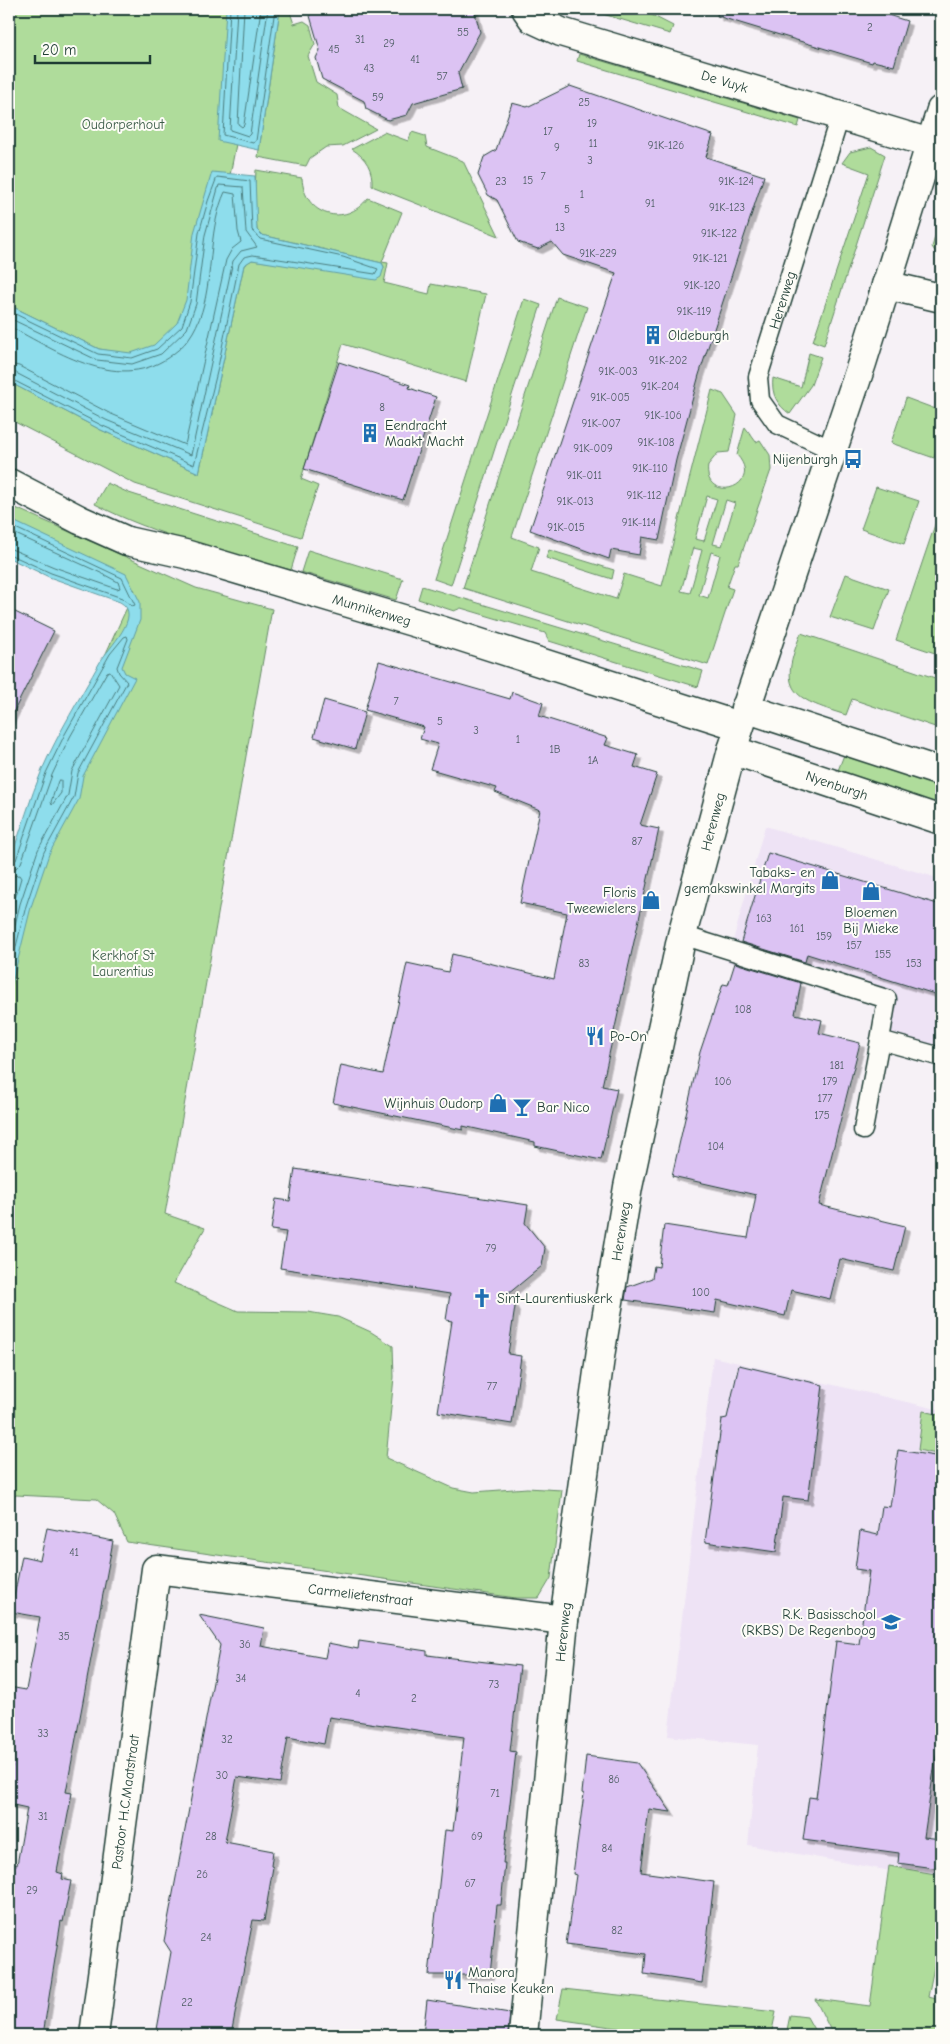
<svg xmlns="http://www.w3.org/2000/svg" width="950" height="2044" viewBox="0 0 950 2044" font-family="'Comic Neue',sans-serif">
  <defs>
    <filter id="shadow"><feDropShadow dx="4.5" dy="4.5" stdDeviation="0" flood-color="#0004"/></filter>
  </defs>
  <rect width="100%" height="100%" fill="#f6f1f6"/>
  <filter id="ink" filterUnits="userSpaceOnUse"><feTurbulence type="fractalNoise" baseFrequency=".02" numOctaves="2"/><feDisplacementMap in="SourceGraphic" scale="10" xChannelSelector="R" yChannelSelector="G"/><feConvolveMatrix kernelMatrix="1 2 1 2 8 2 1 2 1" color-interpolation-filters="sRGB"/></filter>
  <g filter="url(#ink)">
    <g fill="#eee3f5">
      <path d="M 765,826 L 941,879 L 941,1048 L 888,1033 L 894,1009 L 727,962 Z"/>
      <path d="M 713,1357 L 941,1410 L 941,1880 L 748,1845 L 758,1745 L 668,1736 Z"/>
    </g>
    <g fill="#afdc9b" stroke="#678c68" fill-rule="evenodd">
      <path d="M 9,9 L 262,9 L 201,326 L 155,367 L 123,353 L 99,349 L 9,305 Z"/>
      <path d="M 280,9 L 289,9 L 294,24 L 304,21 L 310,25 L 315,44 L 308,56 L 316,82 L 337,95 L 339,108 L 376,129 L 343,146 L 326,147 L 310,158 L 306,166 L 258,157 Z"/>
      <path d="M 586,9 L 640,9 L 673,26 L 670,34 Z"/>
      <path d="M 579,54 L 800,120 L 798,127 L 577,61 Z"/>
      <path d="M 384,132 L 408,141 L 412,132 L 425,136 L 427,147 L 463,161 L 499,236 L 372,186 C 373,169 366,158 352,149 Z"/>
      <path d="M 871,147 L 885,155 L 824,345 L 813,341 L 869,173 L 842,163 L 850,152 Z"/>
      <path d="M 256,170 L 302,178 C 304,216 345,228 368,198 L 402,212 L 382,262 L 388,263 L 384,283 L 429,294 L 431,284 L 486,294 L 466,382 L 343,344 L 301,479 L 318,486 L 301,537 L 135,484 L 9,419 L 9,382 L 101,430 L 199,473 L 244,265 L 252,260 L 380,277 L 384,267 L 382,263 L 262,235 L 257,230 L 254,207 Z"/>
      <path d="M 939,224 L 941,225 L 941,259 L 932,247 Z"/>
      <path d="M 557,297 L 587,307 L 512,537 L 539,547 L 531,572 L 616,599 L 624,574 L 662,586 L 712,390 L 723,394 L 737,415 L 729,452 L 718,453 L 708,465 C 702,505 766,488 737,455 L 745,427 L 756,442 L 760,440 L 770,455 L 771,470 L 738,564 L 735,564 L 727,587 L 733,589 L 708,665 L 463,588 ZM 707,496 L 717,499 L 704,541 L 695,539 ZM 726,500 L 735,503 L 722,546 L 713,544 ZM 693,548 L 702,550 L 690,593 L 681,591 ZM 711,552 L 720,555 L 708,598 L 699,595 Z"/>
      <path d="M 524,299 L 541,305 L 451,585 L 434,579 Z"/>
      <path d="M 809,353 L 821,357 L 811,385 L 790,414 C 777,405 771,394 773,378 L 801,387 Z"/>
      <path d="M 906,398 L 941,411 L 941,436 L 934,458 L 891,443 Z"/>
      <path d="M 107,483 L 129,493 L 298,547 L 291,570 C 225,552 156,536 95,504 Z"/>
      <path d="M 876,487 L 919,501 L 904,544 L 861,529 Z"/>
      <path d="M 9,505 L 196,588 L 272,609 L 165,1214 L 205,1228 L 174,1283 L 238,1311 L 308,1312 L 338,1317 L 371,1332 L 393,1346 L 394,1377 L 386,1458 L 453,1488 L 474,1492 L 527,1488 L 562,1490 L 551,1578 L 539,1598 L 516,1598 L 127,1542 L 114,1514 L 96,1499 L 16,1495 L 9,1502 L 9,892 L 52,771 L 135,590 L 9,537 Z"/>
      <path d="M 941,507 L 941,655 L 896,640 Z"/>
      <path d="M 308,550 L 403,579 L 396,600 L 301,572 Z"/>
      <path d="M 549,550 L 614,570 L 612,579 L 546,558 Z"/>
      <path d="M 846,574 L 889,589 L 874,631 L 830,617 Z"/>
      <path d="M 422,586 L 703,671 L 698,687 L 549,641 L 545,633 L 461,608 L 454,611 L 418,599 Z"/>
      <path d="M 801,633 L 941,680 L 941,729 L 852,699 L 846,715 C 791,698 778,691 801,633 Z"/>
      <path d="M 844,755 L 941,787 L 941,808 L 837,773 Z"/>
      <path d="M 923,1411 L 941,1415 L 941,1455 L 918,1450 Z"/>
      <path d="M 889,1866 L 941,1875 L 941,1932 L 928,1997 L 941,2000 L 941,2035 L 833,2035 L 815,1999 L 870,2006 Z"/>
      <path d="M 563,1989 L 776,2012 L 771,2035 L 665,2035 L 557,2019 Z"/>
      <path d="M 790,2015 L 807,2017 L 817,2035 L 786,2035 Z"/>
    </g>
    <g fill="#8eddec" stroke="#629da2">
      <path d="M 226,9 L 280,9 L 259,150 L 218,141 Z"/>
      <path d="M 212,172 L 255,176 L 257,230 L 262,235 L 382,263 L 384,267 L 381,277 L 376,280 L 252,260 L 244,265 L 199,473 L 101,430 L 9,382 L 9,305 L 99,349 L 131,353 L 154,345 L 177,323 L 186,300 L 194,233 Z"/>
      <path d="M 9,519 L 126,574 L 140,602 L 140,620 L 122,667 L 125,673 L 135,678 L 83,776 L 79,799 L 49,854 L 31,907 L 9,996 L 9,867 L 11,857 C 22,828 30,798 42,770 C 58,733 80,698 100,662 C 108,648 144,615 120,602 L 49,577 L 9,558 Z"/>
    </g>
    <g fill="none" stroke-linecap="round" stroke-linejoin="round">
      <g stroke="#4b7d7e" stroke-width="1">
        <path d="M 230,9 L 223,135 L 253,143 L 256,141 L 275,9"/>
        <path d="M 237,9 L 230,130 L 248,136 L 250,134 L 268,9"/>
        <path d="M 244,9 L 238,124 L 242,127 L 244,125 L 261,9"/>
        <path d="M 9,311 L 98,354 L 132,358 L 157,349 L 182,326 L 190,302 L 199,233 L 208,201 L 217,177 L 250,181 L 252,230 L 260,239 L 343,257 L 378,269 L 375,274 L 253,255 L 244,257 L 239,264 L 217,372 L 194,465 L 103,426 L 9,378"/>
        <path d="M 9,318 L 97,360 L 132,364 L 161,354 L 187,329 L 196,304 L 205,235 L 219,185 L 243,187 L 246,232 L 257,247 L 241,251 L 233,261 L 191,455 L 106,420 L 16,373 L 9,372"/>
        <path d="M 9,326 C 58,352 121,395 173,354 C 190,342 199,324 204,304 C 213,267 209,227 225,192 L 235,194 L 238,231 L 241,242 L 232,249 L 226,260 L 185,445 L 109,413 L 19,366 L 9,364"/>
        <path d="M 9,525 L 122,578 L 135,605 L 132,606 L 122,598 L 51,573 L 9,554"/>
        <path d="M 9,531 L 103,574 L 118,582 L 120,588 L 117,589 L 54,567 L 9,548"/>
        <path d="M 61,780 L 61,793 L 52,805 L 51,802 L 58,781 Z"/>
        <path d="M 9,863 L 16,860 L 46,773 L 65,734 L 110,654 L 124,637 L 127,636 L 128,639 L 117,667 L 119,673 L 127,682 L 78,773 L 74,797 L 44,852 L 26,906 L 9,975"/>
        <path d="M 9,870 L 16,868 L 21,863 L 52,775 L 70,737 L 107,672 L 110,671 L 119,685 L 72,771 L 68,795 L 38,850 L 20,904 L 9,950"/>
        <path d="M 9,877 L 19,875 L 21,878 L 9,919"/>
      </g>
    </g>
    <g fill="#dcc3f3" stroke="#1f3d34" filter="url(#shadow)">
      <path d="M 308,9 L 474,9 L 480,32 L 458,73 L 462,89 L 413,103 L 407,115 L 388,120 L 366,109 L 364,101 L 322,79 L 316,58 L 320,50 Z"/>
      <path d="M 718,9 L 869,9 L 907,21 L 894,66 L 873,61 L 872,63 L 717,16 Z"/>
      <path d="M 570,86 L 713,135 L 706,157 L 764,176 L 699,375 L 676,460 L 659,540 L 642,537 L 639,555 L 611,550 L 609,559 L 530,530 L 616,273 L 563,255 L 552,242 L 538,249 L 518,242 L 497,200 L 488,195 L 478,175 L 484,157 L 496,150 L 512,103 L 527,107 Z"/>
      <path d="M 339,362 L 410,385 L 409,388 L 436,397 L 403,500 L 304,469 Z"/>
      <path d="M 9,609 L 54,631 L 9,721 Z"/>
      <path d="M 379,661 L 510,699 L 512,692 L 543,703 L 539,716 L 608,738 L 605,745 L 638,755 L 634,767 L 657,774 L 640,825 L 659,829 L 602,1086 L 617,1089 L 601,1160 L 535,1146 L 535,1142 L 463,1126 L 463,1130 L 333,1103 L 341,1065 L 383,1074 L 407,963 L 448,972 L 452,954 L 554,979 L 567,913 L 520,903 L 540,810 L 495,792 L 497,788 L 430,769 L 438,744 L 420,739 L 424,727 L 365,710 Z"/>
      <path d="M 324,700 L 365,712 L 355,749 L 314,737 Z"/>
      <path d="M 768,853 L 941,905 L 941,996 L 807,954 L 805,962 L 741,942 Z"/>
      <path d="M 735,963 L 801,983 L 795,1014 L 822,1020 L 819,1033 L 860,1043 L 819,1205 L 905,1226 L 894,1271 L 840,1259 L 830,1299 L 791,1290 L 785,1316 L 717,1300 L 715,1313 L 625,1300 L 627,1287 L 652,1278 L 654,1266 L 659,1267 L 664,1225 L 748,1238 L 756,1195 L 672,1176 L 700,1052 L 723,984 L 728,985 Z"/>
      <path d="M 295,1169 L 528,1205 L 525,1223 L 545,1248 L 542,1266 L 508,1294 L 515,1307 L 508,1354 L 521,1356 L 512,1424 L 438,1412 L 452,1321 L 446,1320 L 450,1294 L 280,1268 L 286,1232 L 271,1230 L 276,1199 L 290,1201 Z"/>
      <path d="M 739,1365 L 823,1385 L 808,1500 L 783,1497 L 776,1552 L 705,1542 L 722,1419 L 727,1418 Z"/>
      <path d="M 898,1450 L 941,1457 L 941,1750 L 937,1749 L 924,1837 L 941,1839 L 941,1869 L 898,1863 L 899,1853 L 803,1840 L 809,1797 L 816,1798 L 836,1641 L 859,1644 L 869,1571 L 855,1569 L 860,1531 L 878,1535 L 882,1506 L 890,1507 Z"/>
      <path d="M 47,1528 L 113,1541 L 66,1792 L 72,1793 L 57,1872 L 63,1874 L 62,1879 L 71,1881 L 63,1922 L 61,1921 L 43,2035 L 9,2035 L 9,1863 L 17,1865 L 27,1808 L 9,1804 L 9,1782 L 14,1755 L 9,1754 L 9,1687 L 26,1690 L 40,1617 L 11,1612 L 22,1556 L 40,1560 Z"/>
      <path d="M 199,1615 L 264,1628 L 261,1646 L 325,1658 L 328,1643 L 358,1649 L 359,1641 L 427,1651 L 427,1655 L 520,1666 L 510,1751 L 516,1752 L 503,1863 L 505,1863 L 501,1905 L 497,1905 L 490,1975 L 429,1975 L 445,1830 L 453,1831 L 464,1737 L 329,1717 L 324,1744 L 288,1737 L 280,1783 L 237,1777 L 225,1842 L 273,1851 L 271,1866 L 273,1867 L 264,1921 L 253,1920 L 231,2035 L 156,2035 L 171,1952 L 164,1941 L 220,1645 Z"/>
      <path d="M 586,1756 L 637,1763 L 671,1812 L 649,1809 L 641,1872 L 714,1882 L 702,1983 L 644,1974 L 646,1954 L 566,1944 L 576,1875 L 573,1874 L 584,1794 L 582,1793 Z"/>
      <path d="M 427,2000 L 510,2013 L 508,2035 L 423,2035 Z"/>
    </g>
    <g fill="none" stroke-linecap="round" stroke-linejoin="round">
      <g stroke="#1f3d34" stroke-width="21">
        <g id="service">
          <path id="s1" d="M 832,450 L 777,424 L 760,400 L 758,377 L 840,116"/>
          <path d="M 682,935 L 887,999 L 880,1040 L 941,1057"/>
          <path d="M 863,1130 L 880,1040"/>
        </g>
      </g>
      <g stroke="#1f3d34" stroke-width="31">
        <g id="minor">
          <path id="s2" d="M 526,9 L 533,19 L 561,32 L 930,143"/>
          <path d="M 886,285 L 941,298"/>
          <path id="s3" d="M 9,483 L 80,520 L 127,541 L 185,554 L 443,631 L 739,726"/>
          <path id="s4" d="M 94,2035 L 156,1569 L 564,1620"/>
          <path id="s5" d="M 523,2035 L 564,1620 L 601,1350 L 628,1187 L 682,935 L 732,750"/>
        </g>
      </g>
      <g stroke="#1f3d34" stroke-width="31">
        <g id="tertiary">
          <path id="s6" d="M 941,110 L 862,363 L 732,750 L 941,820"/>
          <path d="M 745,708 L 941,772"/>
        </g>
      </g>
      <use href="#service" stroke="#fdfcf7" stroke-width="18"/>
      <use href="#minor" stroke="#fdfcf7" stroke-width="28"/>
      <use href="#tertiary" stroke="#fdfcf7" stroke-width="28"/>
    </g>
  </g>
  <defs>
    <g id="building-bare" transform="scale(1.5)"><path d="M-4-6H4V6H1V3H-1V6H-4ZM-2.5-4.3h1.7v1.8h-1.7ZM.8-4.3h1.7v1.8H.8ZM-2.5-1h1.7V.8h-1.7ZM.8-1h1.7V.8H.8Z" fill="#1f6fb2" stroke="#fdfcf7" stroke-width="2.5" paint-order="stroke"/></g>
    <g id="bus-bare" transform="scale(1.5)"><path d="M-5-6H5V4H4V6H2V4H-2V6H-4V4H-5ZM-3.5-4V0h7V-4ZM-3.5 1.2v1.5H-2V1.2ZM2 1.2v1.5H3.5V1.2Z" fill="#1f6fb2" stroke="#fdfcf7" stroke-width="2.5" paint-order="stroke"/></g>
    <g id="shop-bare" transform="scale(1.5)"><path d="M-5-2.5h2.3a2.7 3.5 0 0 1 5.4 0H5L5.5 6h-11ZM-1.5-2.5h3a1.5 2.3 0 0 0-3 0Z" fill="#1f6fb2" stroke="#fdfcf7" stroke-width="2.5" paint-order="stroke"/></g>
    <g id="restaurant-bare" transform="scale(1.5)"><path d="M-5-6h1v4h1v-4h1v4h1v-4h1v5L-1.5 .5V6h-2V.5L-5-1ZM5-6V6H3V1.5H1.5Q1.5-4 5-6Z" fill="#1f6fb2" stroke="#fdfcf7" stroke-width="2.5" paint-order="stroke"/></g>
    <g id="bar-bare" transform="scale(1.5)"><path d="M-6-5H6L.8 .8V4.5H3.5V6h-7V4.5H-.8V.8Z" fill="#1f6fb2" stroke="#fdfcf7" stroke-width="2.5" paint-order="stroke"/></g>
    <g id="church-bare" transform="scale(1.5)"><path d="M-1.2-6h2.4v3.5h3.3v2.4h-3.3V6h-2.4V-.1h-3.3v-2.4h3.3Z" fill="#1f6fb2" stroke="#fdfcf7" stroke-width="2.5" paint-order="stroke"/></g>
    <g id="school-bare" transform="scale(1.5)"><path d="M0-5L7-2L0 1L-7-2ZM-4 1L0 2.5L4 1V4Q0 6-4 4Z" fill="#1f6fb2" stroke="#fdfcf7" stroke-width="2.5" paint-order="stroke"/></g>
  </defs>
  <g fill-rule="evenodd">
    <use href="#building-bare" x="653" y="335"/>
    <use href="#building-bare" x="370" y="433"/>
    <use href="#bus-bare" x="853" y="459"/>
    <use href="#shop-bare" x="830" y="880"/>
    <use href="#shop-bare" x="871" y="891"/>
    <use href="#shop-bare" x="651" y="900"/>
    <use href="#restaurant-bare" x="595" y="1036"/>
    <use href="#shop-bare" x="498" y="1103"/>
    <use href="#bar-bare" x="522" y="1107"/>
    <use href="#church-bare" x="482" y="1298"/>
    <use href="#school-bare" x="891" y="1622"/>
    <use href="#restaurant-bare" x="453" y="1980"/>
  </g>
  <g text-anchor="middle" stroke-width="4" stroke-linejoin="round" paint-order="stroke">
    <g font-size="11" fill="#4e5e64">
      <text x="870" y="31">2</text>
      <text x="463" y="36">55</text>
      <text x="360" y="43">31</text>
      <text x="389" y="47">29</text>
      <text x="334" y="53">45</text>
      <text x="415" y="63">41</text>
      <text x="369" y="72">43</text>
      <text x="442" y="80">57</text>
      <text x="378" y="101">59</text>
      <text x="584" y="106">25</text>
      <text x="592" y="127">19</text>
      <text x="548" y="135">17</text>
      <text x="593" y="147">11</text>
      <text x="666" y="149">91K-126</text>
      <text x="557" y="151">9</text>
      <text x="590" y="164">3</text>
      <text x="543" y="180">7</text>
      <text x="528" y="184">15</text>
      <text x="501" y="185">23</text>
      <text x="736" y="185">91K-124</text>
      <text x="582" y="198">1</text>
      <text x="650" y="207">91</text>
      <text x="727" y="211">91K-123</text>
      <text x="567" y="213">5</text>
      <text x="560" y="231">13</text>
      <text x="719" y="237">91K-122</text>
      <text x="598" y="257">91K-229</text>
      <text x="710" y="262">91K-121</text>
      <text x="702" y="289">91K-120</text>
      <text x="694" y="315">91K-119</text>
      <text x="668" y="364">91K-202</text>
      <text x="618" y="375">91K-003</text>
      <text x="660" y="390">91K-204</text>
      <text x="610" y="401">91K-005</text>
      <text x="382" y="411">8</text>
      <text x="663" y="419">91K-106</text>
      <text x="601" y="427">91K-007</text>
      <text x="656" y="446">91K-108</text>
      <text x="593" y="452">91K-009</text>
      <text x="650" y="472">91K-110</text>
      <text x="584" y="479">91K-011</text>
      <text x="644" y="499">91K-112</text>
      <text x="575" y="505">91K-013</text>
      <text x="639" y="526">91K-114</text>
      <text x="566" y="531">91K-015</text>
      <text x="396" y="705">7</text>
      <text x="440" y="725">5</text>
      <text x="476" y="734">3</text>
      <text x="518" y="743">1</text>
      <text x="555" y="753">1B</text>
      <text x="593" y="764">1A</text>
      <text x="637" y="845">87</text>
      <text x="764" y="922">163</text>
      <text x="797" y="932">161</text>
      <text x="824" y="940">159</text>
      <text x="854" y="949">157</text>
      <text x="883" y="958">155</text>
      <text x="584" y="967">83</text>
      <text x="914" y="967">153</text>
      <text x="743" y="1013">108</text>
      <text x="837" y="1069">181</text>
      <text x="723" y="1085">106</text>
      <text x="830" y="1085">179</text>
      <text x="825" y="1102">177</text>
      <text x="822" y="1119">175</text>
      <text x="716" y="1150">104</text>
      <text x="491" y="1252">79</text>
      <text x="701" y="1296">100</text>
      <text x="492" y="1390">77</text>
      <text x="74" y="1556">41</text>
      <text x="64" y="1640">35</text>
      <text x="245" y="1648">36</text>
      <text x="241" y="1682">34</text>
      <text x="494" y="1688">73</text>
      <text x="358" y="1697">4</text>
      <text x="414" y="1702">2</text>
      <text x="43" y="1737">33</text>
      <text x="227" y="1743">32</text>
      <text x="222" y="1779">30</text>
      <text x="614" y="1783">86</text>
      <text x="495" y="1797">71</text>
      <text x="43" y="1820">31</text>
      <text x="211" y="1840">28</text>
      <text x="477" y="1840">69</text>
      <text x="607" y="1852">84</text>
      <text x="202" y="1878">26</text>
      <text x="470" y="1887">67</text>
      <text x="32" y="1894">29</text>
      <text x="617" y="1934">82</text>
      <text x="206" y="1941">24</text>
      <text x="187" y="2006">22</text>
    </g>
    <g font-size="14" fill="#1f3d34" stroke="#fdfcf7">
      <text dy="5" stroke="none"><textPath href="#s2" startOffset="214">De Vuyk</textPath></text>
      <text dy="5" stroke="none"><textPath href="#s1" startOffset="194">Herenweg</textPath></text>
      <text dy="5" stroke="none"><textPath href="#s3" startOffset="386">Munnikenweg</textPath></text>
      <text dy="5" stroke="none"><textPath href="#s6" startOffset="784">Nyenburgh</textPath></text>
      <text dy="5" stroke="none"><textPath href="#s5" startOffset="1230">Herenweg</textPath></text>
      <text dy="5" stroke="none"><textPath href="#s5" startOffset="810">Herenweg</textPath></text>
      <text dy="5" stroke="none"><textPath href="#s4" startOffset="676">Carmelietenstraat</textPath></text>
      <text dy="5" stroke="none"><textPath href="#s5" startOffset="405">Herenweg</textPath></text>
      <text dy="5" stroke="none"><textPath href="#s4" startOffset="235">Pastoor H.C.Maatstraat</textPath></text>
    </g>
    <g font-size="14" fill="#3c5d49" stroke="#fdfcf7">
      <text x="123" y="129">Oudorperhout</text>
      <text x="123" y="960">Kerkhof St<tspan x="123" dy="16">Laurentius</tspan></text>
    </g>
    <g font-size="14" fill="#1f3d34" stroke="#fdfcf7" text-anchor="start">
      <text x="668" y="340">Oldeburgh</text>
      <text x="385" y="430">Eendracht<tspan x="385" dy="16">Maakt Macht</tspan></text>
      <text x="838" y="464" text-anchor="end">Nijenburgh</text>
      <text x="815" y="877" text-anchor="end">Tabaks- en<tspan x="815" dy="16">gemakswinkel Margits</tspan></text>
      <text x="636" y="897" text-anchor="end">Floris<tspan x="636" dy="16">Tweewielers</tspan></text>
      <text x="871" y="917" text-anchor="middle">Bloemen<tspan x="871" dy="16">Bij Mieke</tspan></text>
      <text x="610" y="1041">Po-On</text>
      <text x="483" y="1108" text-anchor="end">Wijnhuis Oudorp</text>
      <text x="537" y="1112">Bar Nico</text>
      <text x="497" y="1303">Sint-Laurentiuskerk</text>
      <text x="876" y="1619" text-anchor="end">R.K. Basisschool<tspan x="876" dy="16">(RKBS) De Regenboog</tspan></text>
      <text x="468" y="1977">Manora<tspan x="468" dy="16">Thaise Keuken</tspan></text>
    </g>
  </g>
  <rect width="950" height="2044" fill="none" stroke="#fdfcf7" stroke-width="30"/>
  <rect x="15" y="15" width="920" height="2014" fill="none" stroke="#1f3d34" stroke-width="2" filter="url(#ink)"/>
  <path d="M35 55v8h115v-8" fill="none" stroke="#1f3d34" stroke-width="2.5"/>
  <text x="42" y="55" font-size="15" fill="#1f3d34" stroke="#fdfcf7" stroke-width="4" paint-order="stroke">20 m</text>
</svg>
